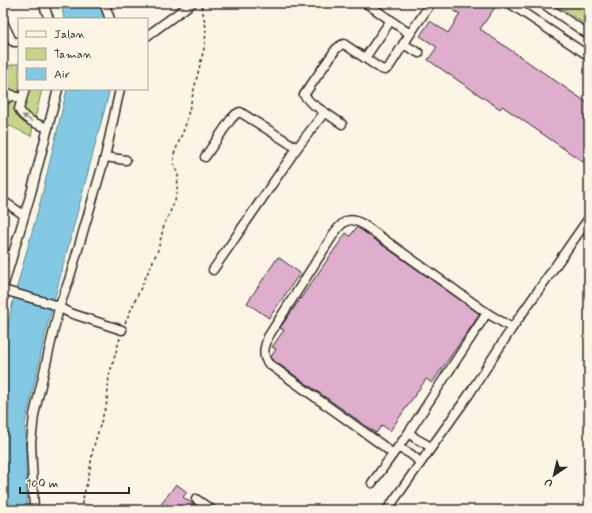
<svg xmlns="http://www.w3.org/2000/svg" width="592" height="513" viewBox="0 0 592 513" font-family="Mynerve,sans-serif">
  <rect width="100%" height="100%" fill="#fcf5e5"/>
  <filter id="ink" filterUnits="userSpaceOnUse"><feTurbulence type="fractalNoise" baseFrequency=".025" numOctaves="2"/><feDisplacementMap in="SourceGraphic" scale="8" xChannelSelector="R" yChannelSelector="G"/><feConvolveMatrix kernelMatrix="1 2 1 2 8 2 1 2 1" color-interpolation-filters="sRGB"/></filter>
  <g filter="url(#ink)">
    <g fill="#c8d488" stroke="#7a805a">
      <path d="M 554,3 L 589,3 L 589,27 Z"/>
      <path d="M 19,63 L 19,89 L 42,89 L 31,136 L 10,126 L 3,130 L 3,67 Z"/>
    </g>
    <g fill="#83c9e4" stroke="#608a9a">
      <path d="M 61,3 L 100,3 L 106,19 L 64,19 Z"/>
      <path d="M 67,89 L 110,89 L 49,319 L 25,424 L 27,510 L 3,510 L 3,346 L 13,301 L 41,199 Z"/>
    </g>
    <g fill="#dfaecd" stroke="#2b2b2b">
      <path d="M 458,3 L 498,3 L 480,29 L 589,104 L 589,166 L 502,106 L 500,109 L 428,60 L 437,47 L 420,36 L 430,21 L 448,33 L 460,14 L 453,10 Z"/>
      <path d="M 357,227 L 480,314 L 432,383 L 426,379 L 390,431 L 382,425 L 376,433 L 273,360 L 271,357 L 276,349 L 272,347 L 284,330 L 280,328 L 346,233 L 350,236 Z"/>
      <path d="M 278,257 L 300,273 L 269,318 L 247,303 Z"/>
      <path d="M 176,484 L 187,492 L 183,497 L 201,510 L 157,510 Z"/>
    </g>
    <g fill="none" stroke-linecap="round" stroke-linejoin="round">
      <g stroke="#2b2b2b" stroke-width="11">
        <g id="minor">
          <path d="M 43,3 L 49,19"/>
          <path d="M 104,3 L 110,19"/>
          <path d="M 509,3 L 589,56"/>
          <path d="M 542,3 L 589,35"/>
          <path d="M 3,22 L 12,41 L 14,42 L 19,42"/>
          <path d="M 410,34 L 431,3"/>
          <path d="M 147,36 L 192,3"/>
          <path d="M 403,44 L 419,53"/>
          <path d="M 365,58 L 391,20"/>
          <path d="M 25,89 L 19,109 C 24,120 37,124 48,128"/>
          <path d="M 3,91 L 21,99"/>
          <path d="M 3,101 L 12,95"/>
          <path d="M 342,124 L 311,103 L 304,95 L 336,49 L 341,45 L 344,44 L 381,69 L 385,70 L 389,67 L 410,34 L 366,3"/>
          <path d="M 105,157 L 126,160"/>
          <path d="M 205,157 L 231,119 L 236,114 L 240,112 L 297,148"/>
          <path d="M 3,201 L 24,215"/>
          <path d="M 3,253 L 12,256"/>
          <path d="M 213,270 L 297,148 L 324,113"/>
          <path d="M 3,288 L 31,193 L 58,89"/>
          <path d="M 3,290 L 52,304 L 70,313 L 122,330"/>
          <path d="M 487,313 L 512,328"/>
          <path d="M 409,432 L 415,438 L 431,447"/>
          <path d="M 398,448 C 407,451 414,455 420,463"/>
          <path d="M 372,483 L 409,432 L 487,313 L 364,225 C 350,216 344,220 335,232 L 268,337 C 265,346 261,356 269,364 L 382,445 L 393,454"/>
          <path d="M 196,499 L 212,510"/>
          <path d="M 34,510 L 31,443 L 34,415 L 59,308 L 69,280 L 105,157 L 120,89"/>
          <path d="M 387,510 L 468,396 L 512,328 L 589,218"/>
        </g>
      </g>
      <g stroke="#2b2b2b" stroke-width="1.5" stroke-dasharray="3 3" stroke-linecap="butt">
        <path d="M 125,323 L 158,250 L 164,225 L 175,201 L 177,192 L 178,175 L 174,164 L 174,154 L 185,127 L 205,44 L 206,28 L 201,3"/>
        <path d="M 80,510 L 89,475 L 93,449 L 107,402 L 109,376 L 120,338"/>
      </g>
      <use href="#minor" stroke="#fcf5e5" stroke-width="8"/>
    </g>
    <defs><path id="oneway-solid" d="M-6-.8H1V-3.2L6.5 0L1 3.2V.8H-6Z"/></defs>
    <use fill="#949088" href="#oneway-solid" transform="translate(27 118) rotate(-145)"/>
  </g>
  <rect width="592" height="513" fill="none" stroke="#fcf5e5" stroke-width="16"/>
  <rect x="8" y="8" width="576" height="497" fill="none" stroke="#2b2b2b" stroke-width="1.5" filter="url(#ink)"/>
  <rect x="18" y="18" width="130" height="72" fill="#fcf5e5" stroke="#a8a49b"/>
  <rect x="26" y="31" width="20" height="6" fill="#fcf5e5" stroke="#a8a49b"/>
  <text x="54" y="38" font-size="12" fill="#2b2b2b">Jalan</text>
  <rect x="26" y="48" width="20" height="12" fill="#c8d488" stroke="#a8a49b"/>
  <text x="54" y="58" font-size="12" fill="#2b2b2b">Taman</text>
  <rect x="26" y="68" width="20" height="12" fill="#83c9e4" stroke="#a8a49b"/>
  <text x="54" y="78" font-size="12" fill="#2b2b2b">Air</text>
  <g transform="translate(554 475) rotate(215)" stroke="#fcf5e5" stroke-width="3" paint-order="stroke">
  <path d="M0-3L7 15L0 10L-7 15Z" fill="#2b2b2b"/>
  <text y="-6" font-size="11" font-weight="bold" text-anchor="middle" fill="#2b2b2b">U</text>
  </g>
  <path d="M20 487v6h109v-6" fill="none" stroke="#2b2b2b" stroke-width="2"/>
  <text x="26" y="487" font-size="12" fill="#2b2b2b" stroke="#fcf5e5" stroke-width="3" paint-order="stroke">100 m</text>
</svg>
